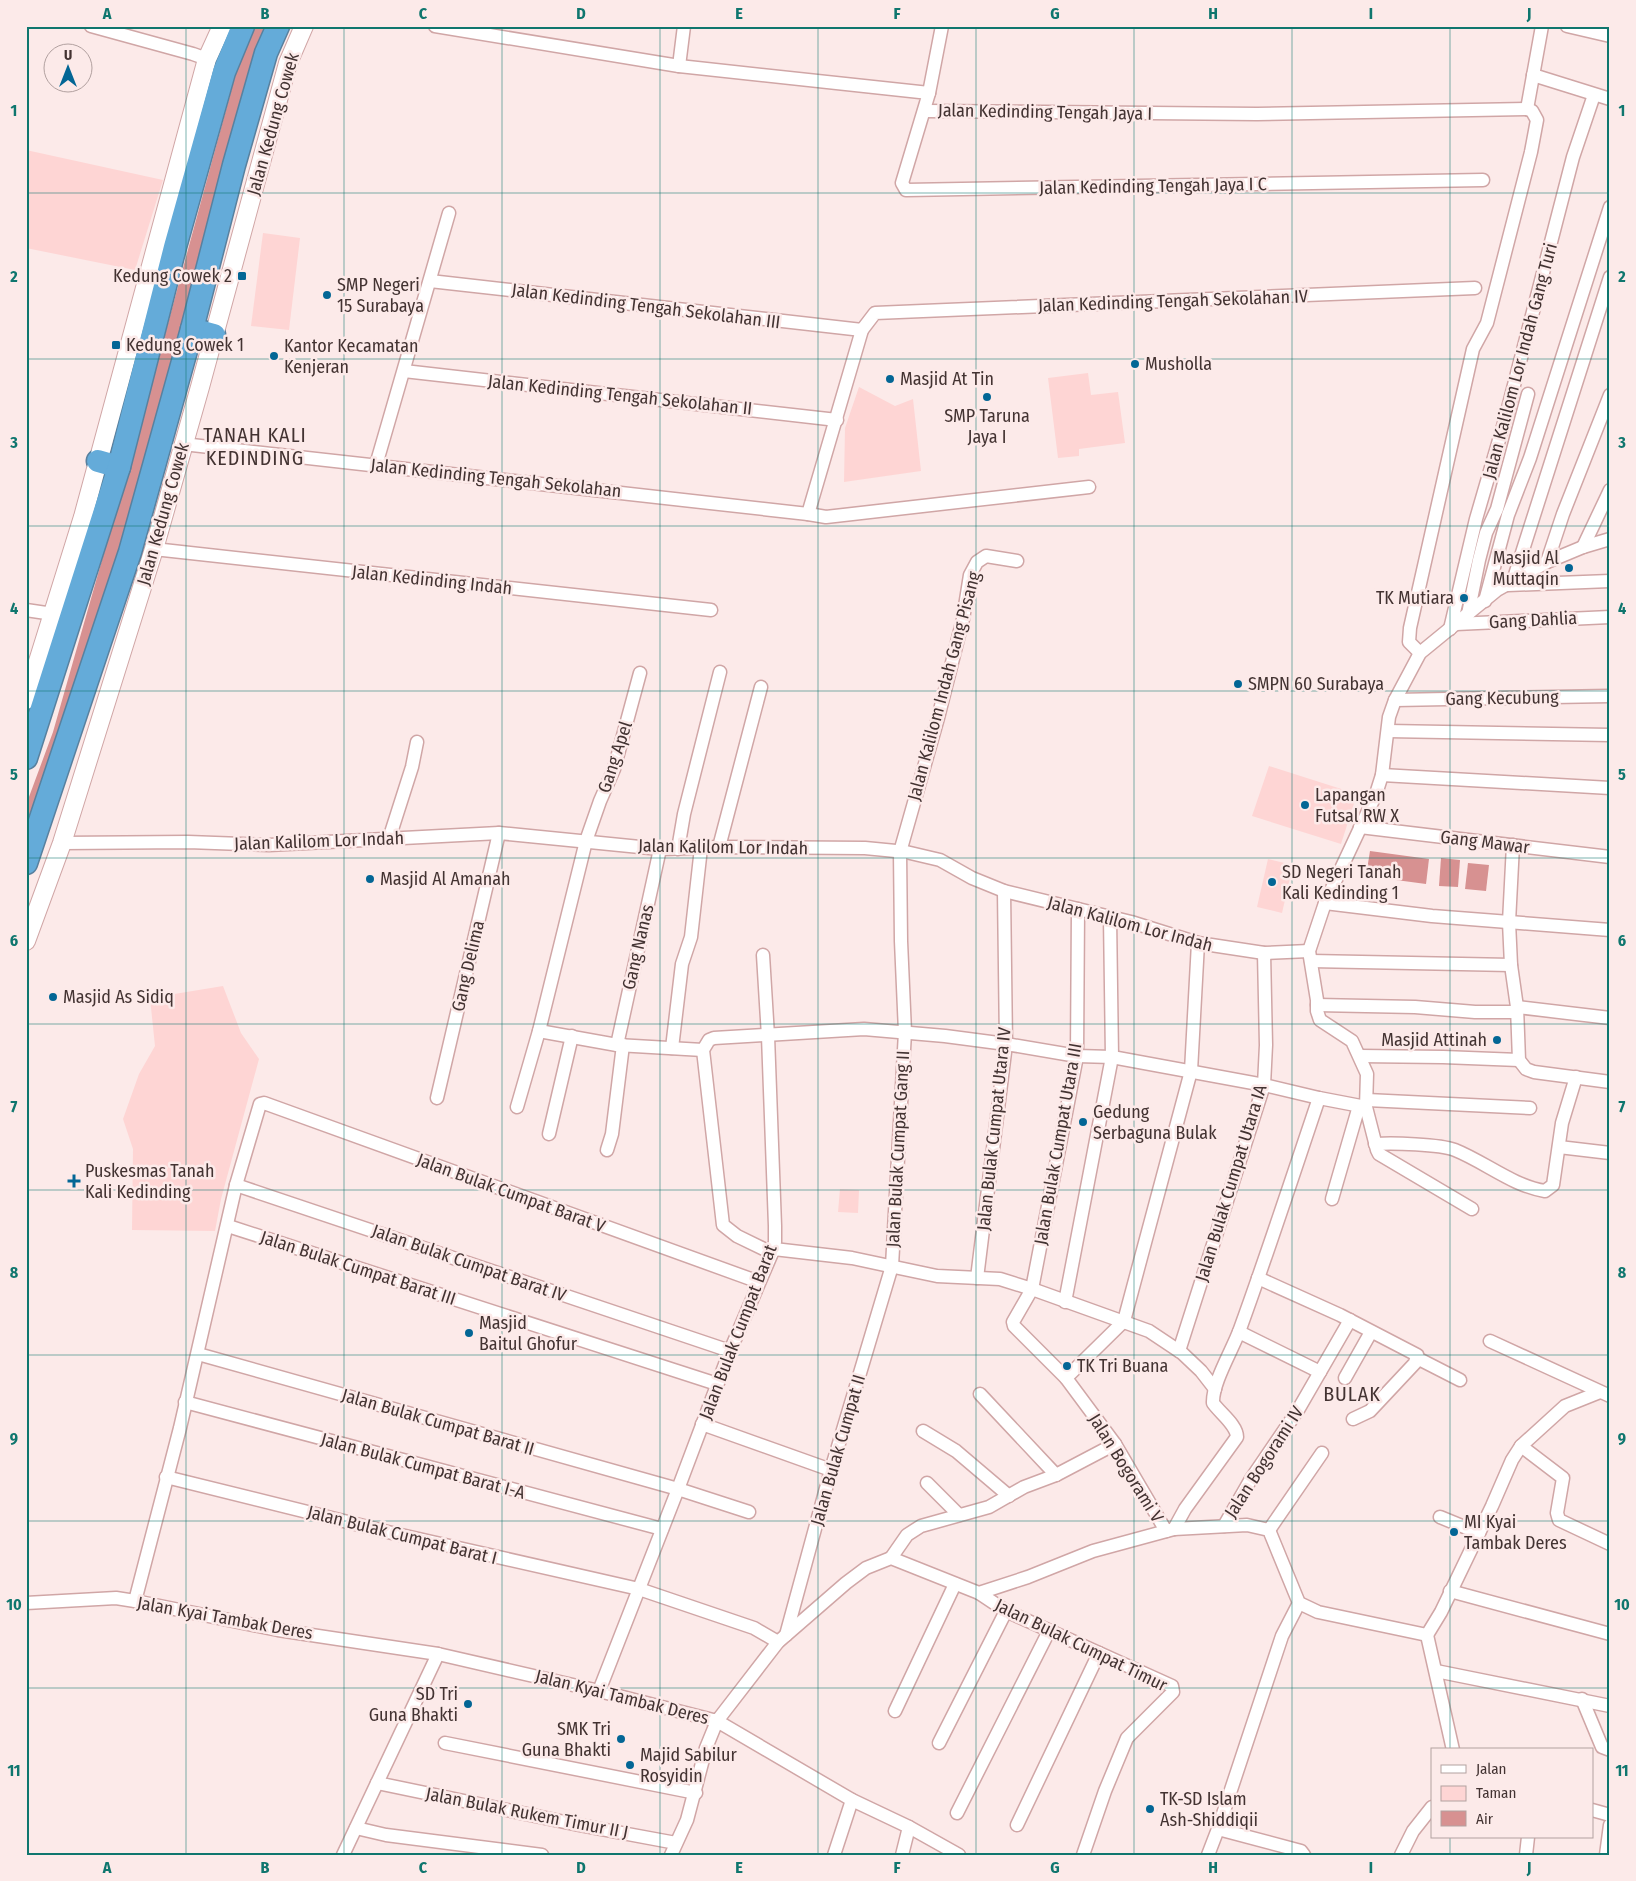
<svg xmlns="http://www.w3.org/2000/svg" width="1636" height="1881" viewBox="0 0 1636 1881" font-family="'Fira Sans Condensed',sans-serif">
  <rect width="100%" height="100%" fill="#fceae9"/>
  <g fill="#fed5d4">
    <path d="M 26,150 L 163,180 L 135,270 L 26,248 Z"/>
    <path d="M 263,233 L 300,238 L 289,330 L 251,326 Z"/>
    <path d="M 1088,373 L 1091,395 L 1118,392 L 1125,443 L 1079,449 L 1079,456 L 1058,458 L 1048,378 Z"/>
    <path d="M 859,387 L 895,406 L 913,399 L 921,471 L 844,482 L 845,428 Z"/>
    <path d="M 1269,766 L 1357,794 L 1341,844 L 1252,816 Z"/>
    <path d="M 1268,859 L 1293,865 L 1282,913 L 1257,907 Z"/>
    <path d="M 223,986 L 241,1033 L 259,1059 L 221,1199 L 215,1231 L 132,1230 L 133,1149 L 123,1119 L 139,1074 L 155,1046 L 150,998 Z"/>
    <path d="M 840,1189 L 859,1190 L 858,1213 L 838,1212 Z"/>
  </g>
  <g fill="#d79191">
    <path d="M 253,26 L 271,26 L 143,475 L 26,847 L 26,805 L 53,732 L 139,430 L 237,69 Z"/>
    <path d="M 1370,851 L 1429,859 L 1426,884 L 1366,876 Z"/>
    <path d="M 1441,858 L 1460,860 L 1458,887 L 1439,886 Z"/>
    <path d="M 1468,863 L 1489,865 L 1486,891 L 1465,889 Z"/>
  </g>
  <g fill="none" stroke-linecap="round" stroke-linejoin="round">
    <g stroke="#d0a6a6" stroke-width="15">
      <g id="street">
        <path d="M 91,26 L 193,54 L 207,59"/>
        <path d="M 435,26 L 679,66 L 929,93 L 902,183 L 906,190 L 1483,180"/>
        <path d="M 1567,26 L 1610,36"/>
        <path d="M 679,66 L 684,26"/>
        <path d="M 1533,75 L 1610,99"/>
        <path d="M 929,93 L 942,26"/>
        <path d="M 1527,109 L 1542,26"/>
        <path d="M 925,111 L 1257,114 L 1527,109"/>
        <path d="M 430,281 L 862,330"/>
        <path d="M 404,371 L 837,420"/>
        <path d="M 183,444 L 808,514 L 826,517 L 1089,487"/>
        <path d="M 376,465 L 449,213"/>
        <path d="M 808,514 L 862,330 L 875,313 L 1475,288"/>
        <path d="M 1583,547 L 1610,490"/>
        <path d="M 154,549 L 711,610"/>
        <path d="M 1547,562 L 1563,514 L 1610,395"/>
        <path d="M 1513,581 L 1610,277"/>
        <path d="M 1508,585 L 1610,581"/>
        <path d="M 1485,601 L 1508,515 L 1530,458 L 1610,207"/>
        <path d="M 26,610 L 53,614"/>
        <path d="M 1468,614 L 1479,560 L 1486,533 L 1497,509 L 1528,394"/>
        <path d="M 1456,624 L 1610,617"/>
        <path d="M 1450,629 L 1476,519 L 1506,416 L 1573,157 L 1594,95"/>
        <path d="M 1420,653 L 1409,642 L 1410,628 L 1473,349 L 1487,323 L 1531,152 L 1537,120 L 1532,111 L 1527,109"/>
        <path d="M 1395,700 L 1610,696"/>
        <path d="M 1388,731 L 1610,735"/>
        <path d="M 1382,775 L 1610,788"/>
        <path d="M 1360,827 L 1610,857"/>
        <path d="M 389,839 L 412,767 L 417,742"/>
        <path d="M 62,843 L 188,842 L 269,845 L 499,833 L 660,849 L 719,847 L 865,848 L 906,852 L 940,860 L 972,878 L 1004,891 L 1131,922 L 1198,943 L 1264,953 L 1309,951"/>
        <path d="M 1513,845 L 1509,922 L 1511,965 L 1517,1007 L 1519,1060 L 1526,1069 L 1534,1072 L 1610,1082"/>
        <path d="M 719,847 L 761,687"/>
        <path d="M 678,849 L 684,814 L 720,672"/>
        <path d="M 1325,903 L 1432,916 L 1610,930"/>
        <path d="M 1078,909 L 1077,1056 L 1032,1289 L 1013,1322 L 1014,1326 L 1066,1378 L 1115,1444 L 1166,1531"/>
        <path d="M 1311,961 L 1511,965"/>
        <path d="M 1317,1005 L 1415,1007 L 1475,1012 L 1517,1012"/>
        <path d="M 1517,1007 L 1610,1018"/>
        <path d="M 539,1031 L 617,1045 L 703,1050"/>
        <path d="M 617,1045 L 660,849"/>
        <path d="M 672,1048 L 682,964 L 691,937 L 701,848"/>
        <path d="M 1360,1056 L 1443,1057 L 1519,1060"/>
        <path d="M 437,1098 L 499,833"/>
        <path d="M 1367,1100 L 1530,1108"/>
        <path d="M 517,1107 L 539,1031 L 586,841 L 600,801 L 614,769 L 640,673"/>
        <path d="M 549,1134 L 572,1036"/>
        <path d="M 1375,1144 C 1393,1143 1439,1144 1455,1150 C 1485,1162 1513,1186 1545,1191 L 1553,1185 L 1562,1123 L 1576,1077"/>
        <path d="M 1559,1147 L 1610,1153"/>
        <path d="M 607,1150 L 612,1134 L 623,1045"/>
        <path d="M 236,1185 L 730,1351"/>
        <path d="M 1332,1199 L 1359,1106"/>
        <path d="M 1472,1209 L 1379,1154 L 1377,1150 L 1366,1107 L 1367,1074 L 1352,1041 L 1320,1020 L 1317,1011 L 1317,1000 L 1309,951 L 1325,903 L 1376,794 L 1382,775 L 1389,717 L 1395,700 L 1420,653 L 1497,590 L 1547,562 L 1583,547 L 1610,539"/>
        <path d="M 228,1226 L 717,1384"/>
        <path d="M 774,1249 L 852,1258 L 937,1276 L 1000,1279 L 1032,1289 L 1149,1331 L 1182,1353 L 1201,1371 L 1215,1389"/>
        <path d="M 772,1253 L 737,1236 L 723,1225 L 703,1050 L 709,1040 L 714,1038 L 864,1029 L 945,1036 L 1006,1044 L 1077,1056 L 1112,1057 L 1264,1085 L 1319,1098 L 1366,1107"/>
        <path d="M 977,1278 L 1006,1044 L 1004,891"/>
        <path d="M 1258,1278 L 1340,1315 L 1417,1355 L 1415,1363 L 1370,1411 L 1353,1419"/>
        <path d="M 1065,1302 L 1112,1057 L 1110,917"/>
        <path d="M 1239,1332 L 1320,1372"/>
        <path d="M 1490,1341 L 1610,1396"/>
        <path d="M 1179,1351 L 1264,1085 L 1266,1045 L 1264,953"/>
        <path d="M 198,1354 L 678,1489 L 749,1512"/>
        <path d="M 1417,1358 L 1460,1380"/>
        <path d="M 1066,1378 L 1124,1321 L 1191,1071 L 1198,943"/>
        <path d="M 1345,1378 L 1371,1332"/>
        <path d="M 980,1394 L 1056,1475"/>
        <path d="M 185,1402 L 662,1529"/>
        <path d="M 702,1424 L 831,1470"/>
        <path d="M 923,1431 L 956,1451 L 1009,1496"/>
        <path d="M 1521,1446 L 1563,1478 L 1557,1513 L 1559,1520 L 1610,1544"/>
        <path d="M 166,1477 L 392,1533 L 639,1589 L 754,1628 L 778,1642"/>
        <path d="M 927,1483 L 959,1515"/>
        <path d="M 1440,1517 L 1479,1533"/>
        <path d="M 1224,1526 L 1251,1479 L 1298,1410 L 1350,1320"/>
        <path d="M 1174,1529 L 1185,1509 L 1237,1437 C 1237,1425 1220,1413 1213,1403 C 1212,1383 1233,1349 1240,1329 C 1268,1252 1293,1175 1319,1098"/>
        <path d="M 1269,1530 L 1322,1453"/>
        <path d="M 891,1558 L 907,1535 L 921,1526 L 989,1507 L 1024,1487 L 1056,1475 L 1115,1444"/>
        <path d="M 1450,1591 L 1610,1634"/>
        <path d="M 979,1593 L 1006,1611 L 1172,1686 L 1173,1692 L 1127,1738 L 1105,1791 L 1083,1855"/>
        <path d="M 135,1601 L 180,1428 L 236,1185 L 260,1104 L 264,1103 L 759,1282"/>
        <path d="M 26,1603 L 116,1598 L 135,1601 L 278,1630 L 438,1654 L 599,1691 L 717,1721 L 778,1642 L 846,1583 L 866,1568 L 891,1558 L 979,1593 L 1028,1577 L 1093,1551 L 1174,1529 L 1247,1525 L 1269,1530 L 1299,1603 L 1318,1612 L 1427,1635 L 1441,1612 L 1492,1506 L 1512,1460 L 1521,1446 L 1565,1406 L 1600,1392"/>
        <path d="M 786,1635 L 831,1470 L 892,1266 L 905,1032 L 901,941 L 900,852 L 938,718 L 963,619 L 970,575 L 977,562 L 986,556 L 1017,561"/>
        <path d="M 1427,1635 L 1453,1750"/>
        <path d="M 1436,1671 L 1610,1706"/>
        <path d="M 599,1691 L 678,1489 L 730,1351 L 772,1253 L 775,1242 L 775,1226 L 768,1036 L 763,955"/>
        <path d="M 1582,1699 L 1602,1747 L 1610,1750"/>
        <path d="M 895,1711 L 955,1584"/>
        <path d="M 445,1743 L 696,1793"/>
        <path d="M 939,1743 L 1006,1611"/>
        <path d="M 377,1783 L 579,1825 L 676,1843"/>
        <path d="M 1592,1810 L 1610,1815"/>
        <path d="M 957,1813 L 1049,1631"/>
        <path d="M 1017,1825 L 1099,1653"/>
        <path d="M 356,1828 L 386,1835 L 542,1855"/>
        <path d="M 1218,1829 L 1301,1851 L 1304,1855"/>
        <path d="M 343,1855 L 438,1654"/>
        <path d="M 671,1855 L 687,1820 L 706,1748 L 717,1721 L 852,1800 L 909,1827 L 959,1855"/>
        <path d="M 834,1855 L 852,1800"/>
        <path d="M 902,1855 L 909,1827"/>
        <path d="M 1208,1855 L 1218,1829 L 1282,1636 L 1299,1603"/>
        <path d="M 1401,1855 L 1413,1831 L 1432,1807"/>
        <path d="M 1526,1855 L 1528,1837"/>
        <path d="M 1606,1855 L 1610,1825"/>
      </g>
    </g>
    <g stroke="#d0a6a6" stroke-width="20">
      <g id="secondary">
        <path d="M 26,700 L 83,517 L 207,59 L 222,26"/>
        <path d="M 26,941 L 62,843 L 154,549 L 200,387 L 288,63 L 304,26"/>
      </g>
    </g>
    <g stroke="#58819f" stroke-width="25">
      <g id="highway">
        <path d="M 192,329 L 214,335"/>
        <path d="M 98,461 L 119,467"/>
        <path d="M 26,758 L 119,467 L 175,247 L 224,72 L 243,26"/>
        <path d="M 26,863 L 130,552 L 192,329 L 234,165 L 266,53 L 278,26"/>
      </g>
    </g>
    <use href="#street" stroke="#fff" stroke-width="12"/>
    <use href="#secondary" stroke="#fff" stroke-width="18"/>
    <use href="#highway" stroke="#64abd9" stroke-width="22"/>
  </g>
  <path fill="none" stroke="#0f766e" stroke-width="1" stroke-opacity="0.55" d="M 186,26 L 186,1855M 344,26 L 344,1855M 502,26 L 502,1855M 660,26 L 660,1855M 818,26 L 818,1855M 976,26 L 976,1855M 1134,26 L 1134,1855M 1292,26 L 1292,1855M 1450,26 L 1450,1750M 26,193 L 1610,193M 26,359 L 1610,359M 26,526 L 1610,526M 26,691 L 1610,691M 26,858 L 1610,858M 26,1024 L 1610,1024M 26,1190 L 1610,1190M 26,1355 L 1610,1355M 26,1521 L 1610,1521M 26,1688 L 1610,1688M 1450,1837 L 1450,1855"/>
  <g fill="#036695" stroke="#fceae9" stroke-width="2">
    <rect x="237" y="271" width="10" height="10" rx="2.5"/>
    <circle cx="327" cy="295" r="5"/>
    <rect x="111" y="340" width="10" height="10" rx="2.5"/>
    <circle cx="274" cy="356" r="5"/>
    <circle cx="1135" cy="364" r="5"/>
    <circle cx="890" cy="379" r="5"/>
    <circle cx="987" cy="397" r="5"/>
    <circle cx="1569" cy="568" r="5"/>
    <circle cx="1464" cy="598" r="5"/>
    <circle cx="1238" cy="684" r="5"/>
    <circle cx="1305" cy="805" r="5"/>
    <circle cx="370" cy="879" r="5"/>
    <circle cx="1272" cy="882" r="5"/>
    <circle cx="53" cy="997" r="5"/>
    <circle cx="1497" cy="1040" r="5"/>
    <circle cx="1083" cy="1122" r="5"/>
    <path d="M71.5 1173.5h5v5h5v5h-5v5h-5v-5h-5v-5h5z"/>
    <circle cx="469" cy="1333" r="5"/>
    <circle cx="1067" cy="1366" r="5"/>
    <circle cx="1454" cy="1532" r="5"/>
    <circle cx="468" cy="1704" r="5"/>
    <circle cx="621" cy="1739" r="5"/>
    <circle cx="630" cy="1765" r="5"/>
    <circle cx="1150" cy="1809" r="5"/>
  </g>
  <g text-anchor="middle" stroke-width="5" stroke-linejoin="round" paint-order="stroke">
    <g font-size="18" fill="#433332" stroke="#fceae9">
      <text transform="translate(1045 112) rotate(1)" y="6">Jalan Kedinding Tengah Jaya I</text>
      <text transform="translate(273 124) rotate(-74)" y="6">Jalan Kedung Cowek</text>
      <text transform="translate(1153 186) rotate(-1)" y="6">Jalan Kedinding Tengah Jaya I C</text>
      <text transform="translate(1173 301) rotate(-2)" y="6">Jalan Kedinding Tengah Sekolahan IV</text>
      <text transform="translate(646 306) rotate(7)" y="6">Jalan Kedinding Tengah Sekolahan III</text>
      <text transform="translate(1520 361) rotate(-75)" y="6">Jalan Kalilom Lor Indah Gang Turi</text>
      <text transform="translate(620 395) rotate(6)" y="6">Jalan Kedinding Tengah Sekolahan II</text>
      <text transform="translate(496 478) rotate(6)" y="6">Jalan Kedinding Tengah Sekolahan</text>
      <text transform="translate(163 514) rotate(-74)" y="6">Jalan Kedung Cowek</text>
      <text transform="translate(432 580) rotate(6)" y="6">Jalan Kedinding Indah</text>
      <text transform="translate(1533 620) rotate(-3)" y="6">Gang Dahlia</text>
      <text transform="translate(944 686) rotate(-75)" y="6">Jalan Kalilom Indah Gang Pisang</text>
      <text transform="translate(1502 698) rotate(-1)" y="6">Gang Kecubung</text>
      <text transform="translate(615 757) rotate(-72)" y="6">Gang Apel</text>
      <text transform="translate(319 841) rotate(-2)" y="6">Jalan Kalilom Lor Indah</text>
      <text transform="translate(1485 842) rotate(7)" y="6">Gang Mawar</text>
      <text transform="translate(723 847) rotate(1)" y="6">Jalan Kalilom Lor Indah</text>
      <text transform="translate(1130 924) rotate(15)" y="6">Jalan Kalilom Lor Indah</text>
      <text transform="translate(638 947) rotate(-77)" y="6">Gang Nanas</text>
      <text transform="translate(468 966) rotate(-77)" y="6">Gang Delima</text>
      <text transform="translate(994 1129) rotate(-84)" y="6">Jalan Bulak Cumpat Utara IV</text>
      <text transform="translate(1058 1144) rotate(-80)" y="6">Jalan Bulak Cumpat Utara III</text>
      <text transform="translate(898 1149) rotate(-87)" y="6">Jalan Bulak Cumpat Gang II</text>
      <text transform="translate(1231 1183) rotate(-73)" y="6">Jalan Bulak Cumpat Utara IA</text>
      <text transform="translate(511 1193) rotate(20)" y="6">Jalan Bulak Cumpat Barat V</text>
      <text transform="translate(469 1263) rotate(19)" y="6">Jalan Bulak Cumpat Barat IV</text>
      <text transform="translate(358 1268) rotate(18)" y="6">Jalan Bulak Cumpat Barat III</text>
      <text transform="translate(738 1332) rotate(-69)" y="6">Jalan Bulak Cumpat Barat</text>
      <text transform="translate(438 1422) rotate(16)" y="6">Jalan Bulak Cumpat Barat II</text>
      <text transform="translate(838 1450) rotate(-74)" y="6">Jalan Bulak Cumpat II</text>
      <text transform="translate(1264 1462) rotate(-57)" y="6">Jalan Bogorami IV</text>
      <text transform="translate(423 1466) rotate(15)" y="6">Jalan Bulak Cumpat Barat I-A</text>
      <text transform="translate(1126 1468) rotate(58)" y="6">Jalan Bogorami V</text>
      <text transform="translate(402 1535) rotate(14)" y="6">Jalan Bulak Cumpat Barat I</text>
      <text transform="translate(225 1618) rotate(10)" y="6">Jalan Kyai Tambak Deres</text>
      <text transform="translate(1081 1645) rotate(26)" y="6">Jalan Bulak Cumpat Timur</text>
      <text transform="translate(622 1697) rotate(14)" y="6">Jalan Kyai Tambak Deres</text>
      <text transform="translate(527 1813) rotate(11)" y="6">Jalan Bulak Rukem Timur II J</text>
    </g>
    <g font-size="18" fill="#433332" stroke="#fceae9" text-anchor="start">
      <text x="232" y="282" text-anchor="end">Kedung Cowek 2</text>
      <text x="337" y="291">SMP Negeri<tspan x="337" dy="21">15 Surabaya</tspan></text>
      <text x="126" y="351">Kedung Cowek 1</text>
      <text x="284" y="352">Kantor Kecamatan<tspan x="284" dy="21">Kenjeran</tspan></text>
      <text x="1145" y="370">Musholla</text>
      <text x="900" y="385">Masjid At Tin</text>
      <text x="987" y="422" text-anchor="middle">SMP Taruna<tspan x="987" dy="21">Jaya I</tspan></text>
      <text x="1559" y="564" text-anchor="end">Masjid Al<tspan x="1559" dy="21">Muttaqin</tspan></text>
      <text x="1454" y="604" text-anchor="end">TK Mutiara</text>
      <text x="1248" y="690">SMPN 60 Surabaya</text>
      <text x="1315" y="801">Lapangan<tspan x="1315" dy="21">Futsal RW X</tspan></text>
      <text x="1282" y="878">SD Negeri Tanah<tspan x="1282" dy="21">Kali Kedinding 1</tspan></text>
      <text x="380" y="885">Masjid Al Amanah</text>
      <text x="63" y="1003">Masjid As Sidiq</text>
      <text x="1487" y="1046" text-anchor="end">Masjid Attinah</text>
      <text x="1093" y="1118">Gedung<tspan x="1093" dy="21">Serbaguna Bulak</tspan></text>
      <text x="85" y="1177">Puskesmas Tanah<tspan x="85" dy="21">Kali Kedinding</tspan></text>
      <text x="479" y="1329">Masjid<tspan x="479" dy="21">Baitul Ghofur</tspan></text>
      <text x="1077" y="1372">TK Tri Buana</text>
      <text x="1464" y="1528">MI Kyai<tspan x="1464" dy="21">Tambak Deres</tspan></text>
      <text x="458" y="1700" text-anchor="end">SD Tri<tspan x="458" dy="21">Guna Bhakti</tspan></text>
      <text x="611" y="1735" text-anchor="end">SMK Tri<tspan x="611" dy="21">Guna Bhakti</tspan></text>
      <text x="640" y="1761">Majid Sabilur<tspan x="640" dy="21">Rosyidin</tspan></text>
      <text x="1160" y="1805">TK-SD Islam<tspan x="1160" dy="21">Ash-Shiddiqii</tspan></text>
    </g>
    <g font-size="20" letter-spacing="1" fill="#433332" stroke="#fceae9">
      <text x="255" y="442">TANAH KALI<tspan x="255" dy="23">KEDINDING</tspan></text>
      <text x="1352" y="1401">BULAK</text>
    </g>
  </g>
  <rect width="1636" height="1881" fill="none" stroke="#fceae9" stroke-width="55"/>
  <rect x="1431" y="1748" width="162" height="90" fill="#fceae9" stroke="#b2a1a0"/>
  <rect x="1441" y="1765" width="25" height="8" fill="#ffffff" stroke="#b2a1a0"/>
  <text x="1476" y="1774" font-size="15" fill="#433332">Jalan</text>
  <rect x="1441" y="1786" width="25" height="15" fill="#fed5d4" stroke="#b2a1a0"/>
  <text x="1476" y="1798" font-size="15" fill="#433332">Taman</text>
  <rect x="1441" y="1811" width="25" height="15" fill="#d79191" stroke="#b2a1a0"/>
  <text x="1476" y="1824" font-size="15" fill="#433332">Air</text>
  <g transform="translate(68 68)"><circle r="24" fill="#fceae9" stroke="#b2a1a0"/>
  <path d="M0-4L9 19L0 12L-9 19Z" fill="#036695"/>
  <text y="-8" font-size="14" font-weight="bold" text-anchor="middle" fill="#433332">U</text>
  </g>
  <rect x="28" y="28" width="1580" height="1826" fill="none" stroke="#0f766e" stroke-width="2"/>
  <g font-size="16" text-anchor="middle" font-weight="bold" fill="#0f766e">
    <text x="107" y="19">A</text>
    <text x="265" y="19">B</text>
    <text x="423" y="19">C</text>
    <text x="581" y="19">D</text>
    <text x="739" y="19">E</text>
    <text x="897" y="19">F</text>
    <text x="1055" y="19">G</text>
    <text x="1213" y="19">H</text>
    <text x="1371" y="19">I</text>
    <text x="1529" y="19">J</text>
    <text x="14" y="116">1</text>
    <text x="1622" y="116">1</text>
    <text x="14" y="282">2</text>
    <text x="1622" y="282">2</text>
    <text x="14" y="448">3</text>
    <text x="1622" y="448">3</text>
    <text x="14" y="614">4</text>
    <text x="1622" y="614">4</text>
    <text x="14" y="780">5</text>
    <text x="1622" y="780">5</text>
    <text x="14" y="946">6</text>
    <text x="1622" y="946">6</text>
    <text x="14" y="1112">7</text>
    <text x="1622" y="1112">7</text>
    <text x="14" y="1278">8</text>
    <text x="1622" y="1278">8</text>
    <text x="14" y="1444">9</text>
    <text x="1622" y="1444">9</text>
    <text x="14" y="1610">10</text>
    <text x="1622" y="1610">10</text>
    <text x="14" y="1776">11</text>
    <text x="1622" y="1776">11</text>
    <text x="107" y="1873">A</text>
    <text x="265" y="1873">B</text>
    <text x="423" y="1873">C</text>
    <text x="581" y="1873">D</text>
    <text x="739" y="1873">E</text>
    <text x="897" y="1873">F</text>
    <text x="1055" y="1873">G</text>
    <text x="1213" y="1873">H</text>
    <text x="1371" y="1873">I</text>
    <text x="1529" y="1873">J</text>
  </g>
</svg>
